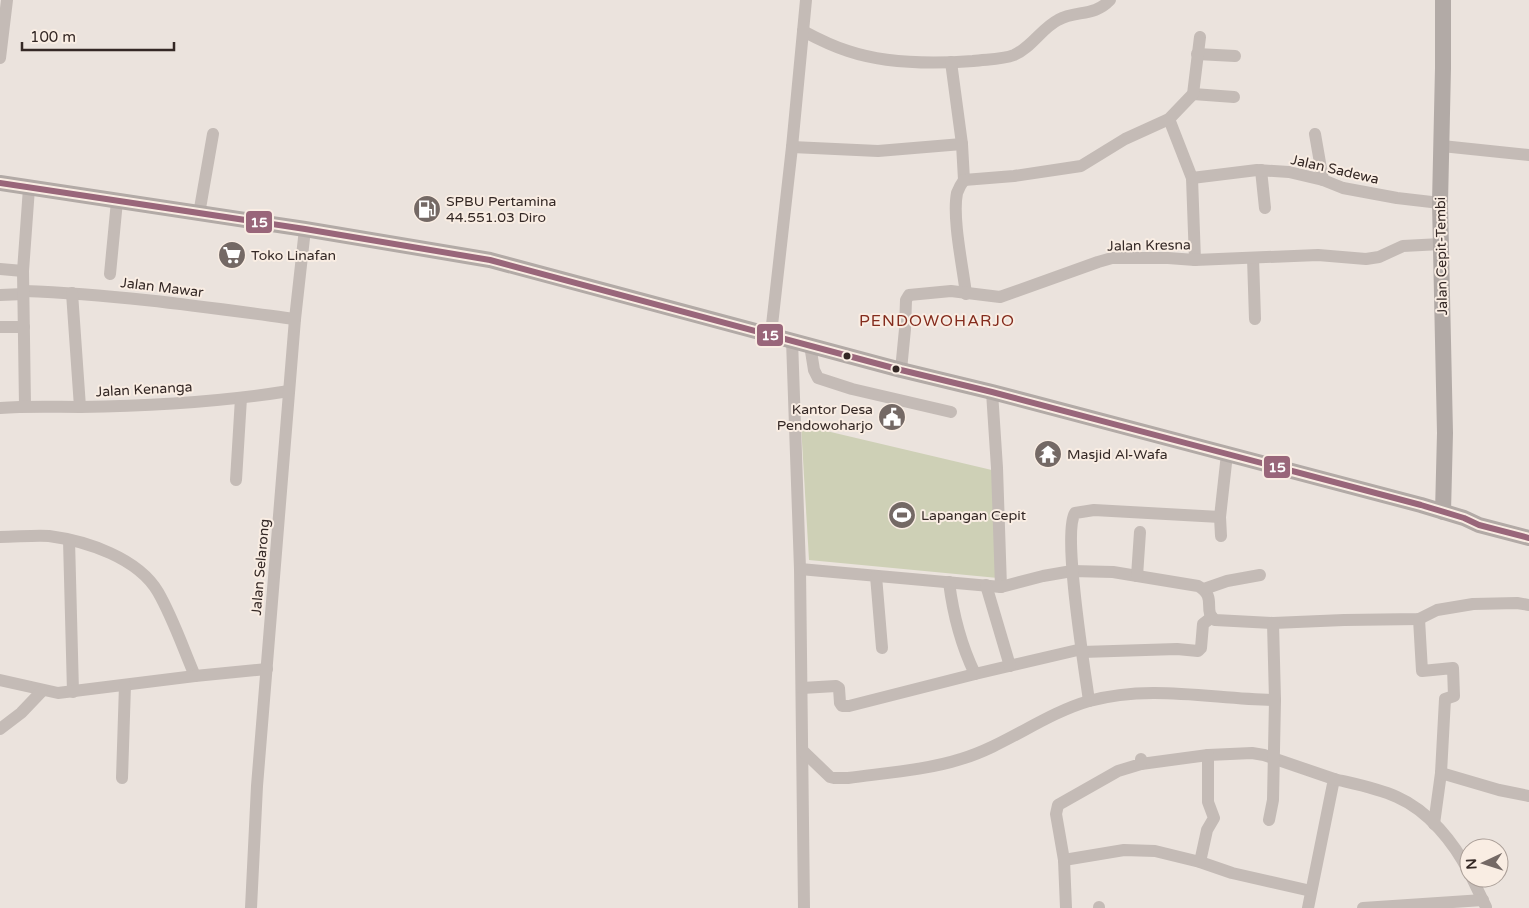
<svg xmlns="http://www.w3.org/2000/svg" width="1529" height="908" viewBox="0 0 1529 908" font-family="'Varela Round',sans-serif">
  <rect width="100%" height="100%" fill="#ebe3dd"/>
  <path fill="#ced0b6" d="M 801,425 L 996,471 L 998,578 L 809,560 Z"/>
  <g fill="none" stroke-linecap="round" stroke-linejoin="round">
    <g stroke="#c4bbb6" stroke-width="12">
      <path d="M 803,31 C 818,39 832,46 848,51 C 887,64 933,64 973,61 C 986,59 1001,60 1014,55 C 1031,48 1042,28 1058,20 C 1076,10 1094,17 1110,0"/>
      <path d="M 1197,54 L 1235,56"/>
      <path d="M 0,58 L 7,0"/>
      <path d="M 951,62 L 962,144 L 964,180"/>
      <path d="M 1193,94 L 1234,97"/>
      <path d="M 1169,119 L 1192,178 L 1195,260"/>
      <path d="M 1315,134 L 1323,180"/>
      <path d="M 1442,146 L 1529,155"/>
      <path d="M 792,147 L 878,151 L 962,144"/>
      <path d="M 1261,170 L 1265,208"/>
      <path d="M 1192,178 L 1257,170 L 1289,172 L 1323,180 L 1343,188 L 1397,198 L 1440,203"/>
      <path d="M 964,180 L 1014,176 L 1081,166 L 1125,139 L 1169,119 L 1193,94 L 1200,37"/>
      <path d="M 964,180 C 961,184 959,188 957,193 C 952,218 963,268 966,294"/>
      <path d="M 199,214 L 213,134"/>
      <path d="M 1253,258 L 1255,319"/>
      <path d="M 0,269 L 23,271"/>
      <path d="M 110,274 L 117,201"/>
      <path d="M 24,291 C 115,294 205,307 295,319"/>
      <path d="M 72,293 L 80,407"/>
      <path d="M 0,295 L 24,294"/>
      <path d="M 0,327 L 24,327"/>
      <path d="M 771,334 L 792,147 L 806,0"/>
      <path d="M 792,340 L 800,569 L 804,908"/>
      <path d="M 810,345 L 814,370 L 818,378 L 852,389 L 951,412"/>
      <path d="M 901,370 L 905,329 L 906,300 L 909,295 L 951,291 L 1000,297 L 1098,262 L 1112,258 L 1168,258 L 1195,260 L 1318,255 L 1366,259 L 1379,257 L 1403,246 L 1441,244"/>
      <path d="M 992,392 L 997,468 L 1001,587"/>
      <path d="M 25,406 L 23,271 L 29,188"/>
      <path d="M 0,408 C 27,406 53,407 80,407 C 150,406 220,402 289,391"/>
      <path d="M 236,480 L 241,398"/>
      <path d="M 1221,536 L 1220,517 L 1227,454"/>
      <path d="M 0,537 C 16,537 34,535 49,536 C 87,541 138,558 158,592 C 173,618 183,648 195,676"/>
      <path d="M 69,540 L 73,692"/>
      <path d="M 800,569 L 1001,587 L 1043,576 L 1072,571 L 1113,572 L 1198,586 C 1218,597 1202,611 1215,620 L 1273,623 L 1344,620 L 1419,619 L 1437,610 L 1473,604 L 1517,603 L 1529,605"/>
      <path d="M 876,576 L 882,648"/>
      <path d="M 1137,576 L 1140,532"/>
      <path d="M 949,582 C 953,614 961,645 975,674 L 1082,649"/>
      <path d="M 986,585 L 1010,666"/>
      <path d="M 1204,589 L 1227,581 L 1260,575"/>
      <path d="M 1419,619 L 1422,671 L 1453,668 L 1454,696 L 1445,699 L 1441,773 L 1434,824"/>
      <path d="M 1082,652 L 1177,649 L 1198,651 L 1201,648 L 1203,624 L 1212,617"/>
      <path d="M 0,680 L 58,693 L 195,676 L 267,669"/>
      <path d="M 802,688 L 836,686 L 839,688 L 840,703 L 842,706 L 849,706 L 975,674"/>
      <path d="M 1089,701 C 1085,671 1062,533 1075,513 L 1094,510 L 1220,517"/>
      <path d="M 0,729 L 21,713 L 42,691"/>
      <path d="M 803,751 L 830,777 L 834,778 L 848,778 C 884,773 927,770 961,759 C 1005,746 1044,714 1089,701 C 1151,684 1212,699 1275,700"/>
      <path d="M 1141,764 L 1208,755 L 1252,753 L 1264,755 L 1334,779 L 1308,908"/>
      <path d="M 1441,773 L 1499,790 L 1529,796"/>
      <path d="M 122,778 L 125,685"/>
      <path d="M 1334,779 C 1355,784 1377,788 1397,797 C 1429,811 1454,843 1469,872"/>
      <path d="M 1269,820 L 1273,800 L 1275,700 L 1273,623"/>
      <path d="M 1064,860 L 1124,850 L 1155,851 L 1200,862 L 1232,873 L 1311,891"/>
      <path d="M 1200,862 L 1207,830 L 1214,818 L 1208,802 L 1208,755"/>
      <path d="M 1472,878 L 1486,907"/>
      <path d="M 1099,907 L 1099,908"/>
      <path d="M 251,908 L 257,786 L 295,319 L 305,229"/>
      <path d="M 1066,908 L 1064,860 L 1056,814 L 1058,805 L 1118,771 L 1141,764 L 1141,759"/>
      <path d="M 1363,908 L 1483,900"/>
    </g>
    <g stroke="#b2aaa6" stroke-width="16">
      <path d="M 0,183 L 305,229 L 490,260 L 901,370 L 992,392 L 1421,505 L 1464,518 L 1479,525 L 1529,538"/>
      <path d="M 1443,512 L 1445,433 L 1440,203 L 1443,68 L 1443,0"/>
    </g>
    <g stroke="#f9ede3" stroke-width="10">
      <path id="bus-1" d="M 0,183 L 305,229 L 490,260 L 901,370 L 992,392 L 1421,505 L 1464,518 L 1479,525 L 1529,538"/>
    </g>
    <use href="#bus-1" stroke="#99667a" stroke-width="6"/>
  </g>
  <defs>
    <g id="fuel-disc" transform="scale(1.4375)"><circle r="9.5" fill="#746965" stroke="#f9ede3"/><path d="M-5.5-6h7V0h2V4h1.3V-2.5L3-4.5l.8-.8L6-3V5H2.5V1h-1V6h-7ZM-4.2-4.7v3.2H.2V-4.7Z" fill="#fff"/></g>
    <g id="supermarket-disc" transform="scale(1.4375)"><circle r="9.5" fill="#746965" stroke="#f9ede3"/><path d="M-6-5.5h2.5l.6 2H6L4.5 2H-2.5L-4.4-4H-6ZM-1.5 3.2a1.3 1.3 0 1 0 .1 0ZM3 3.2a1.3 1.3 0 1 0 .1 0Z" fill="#fff"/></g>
    <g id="civic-disc" transform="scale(1.4375)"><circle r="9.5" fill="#746965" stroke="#f9ede3"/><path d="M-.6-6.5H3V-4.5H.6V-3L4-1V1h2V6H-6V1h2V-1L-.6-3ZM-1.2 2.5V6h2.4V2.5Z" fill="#fff"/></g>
    <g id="temple-disc" transform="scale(1.4375)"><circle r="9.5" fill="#746965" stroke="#f9ede3"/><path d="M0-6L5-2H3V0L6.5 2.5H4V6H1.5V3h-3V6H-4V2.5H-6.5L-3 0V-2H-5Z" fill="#fff"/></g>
    <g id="stadium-disc" transform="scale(1.4375)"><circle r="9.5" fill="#746965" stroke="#f9ede3"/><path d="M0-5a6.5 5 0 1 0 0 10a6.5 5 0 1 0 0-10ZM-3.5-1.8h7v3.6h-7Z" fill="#fff"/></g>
  </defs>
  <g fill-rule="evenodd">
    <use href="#fuel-disc" x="427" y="209"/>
    <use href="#supermarket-disc" x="232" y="255"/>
    <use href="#civic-disc" x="892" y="417"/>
    <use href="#temple-disc" x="1048" y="454"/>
    <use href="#stadium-disc" x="902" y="515"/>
  </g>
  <g fill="#342825" stroke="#f9ede3" stroke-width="2">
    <circle cx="847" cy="356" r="4.5"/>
    <circle cx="896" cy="369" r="4.5"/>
  </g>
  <g text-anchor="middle" stroke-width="4" stroke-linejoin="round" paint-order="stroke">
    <g font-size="14" fill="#342825" stroke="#f9ede3">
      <text transform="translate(1335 169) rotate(13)" y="5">Jalan Sadewa</text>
      <text transform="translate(1149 245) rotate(-1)" y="5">Jalan Kresna</text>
      <text transform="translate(1441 256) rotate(-91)" y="5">Jalan Cepit-Tembi</text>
      <text transform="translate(162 287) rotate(7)" y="5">Jalan Mawar</text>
      <text transform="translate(144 389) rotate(-3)" y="5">Jalan Kenanga</text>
      <text transform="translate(260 567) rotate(-85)" y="5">Jalan Selarong</text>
    </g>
    <g font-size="14" fill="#342825" stroke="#f9ede3" text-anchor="start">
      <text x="446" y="206">SPBU Pertamina<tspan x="446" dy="16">44.551.03 Diro</tspan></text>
      <text x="251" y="260">Toko Linafan</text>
      <text x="873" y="414" text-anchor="end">Kantor Desa<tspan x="873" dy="16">Pendowoharjo</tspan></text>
      <text x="1067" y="459">Masjid Al-Wafa</text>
      <text x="921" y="520">Lapangan Cepit</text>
    </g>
    <g font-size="16" letter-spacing="1" fill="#842c1d" stroke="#f9ede3">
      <text x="937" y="326">PENDOWOHARJO</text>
    </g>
  </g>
  <g stroke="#f9ede3" stroke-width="2">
    <rect x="245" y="210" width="28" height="24" rx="5" fill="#99667a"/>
    <rect x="756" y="323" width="28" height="24" rx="5" fill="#99667a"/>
    <rect x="1263" y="455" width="28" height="24" rx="5" fill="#99667a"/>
  </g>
  <g font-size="14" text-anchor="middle" font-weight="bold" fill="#fff">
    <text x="259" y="227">15</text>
    <text x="770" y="340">15</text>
    <text x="1277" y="472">15</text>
  </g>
  <g transform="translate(1484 863) rotate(266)"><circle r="24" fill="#f9ede3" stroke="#aa9e97"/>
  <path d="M0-4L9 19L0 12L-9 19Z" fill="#746965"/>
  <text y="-8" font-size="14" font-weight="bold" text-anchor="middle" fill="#342825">N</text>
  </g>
  <path d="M22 42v8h152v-8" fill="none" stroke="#342825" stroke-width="2.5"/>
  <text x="30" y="42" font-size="15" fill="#342825" stroke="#f9ede3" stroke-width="4" paint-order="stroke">100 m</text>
</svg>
